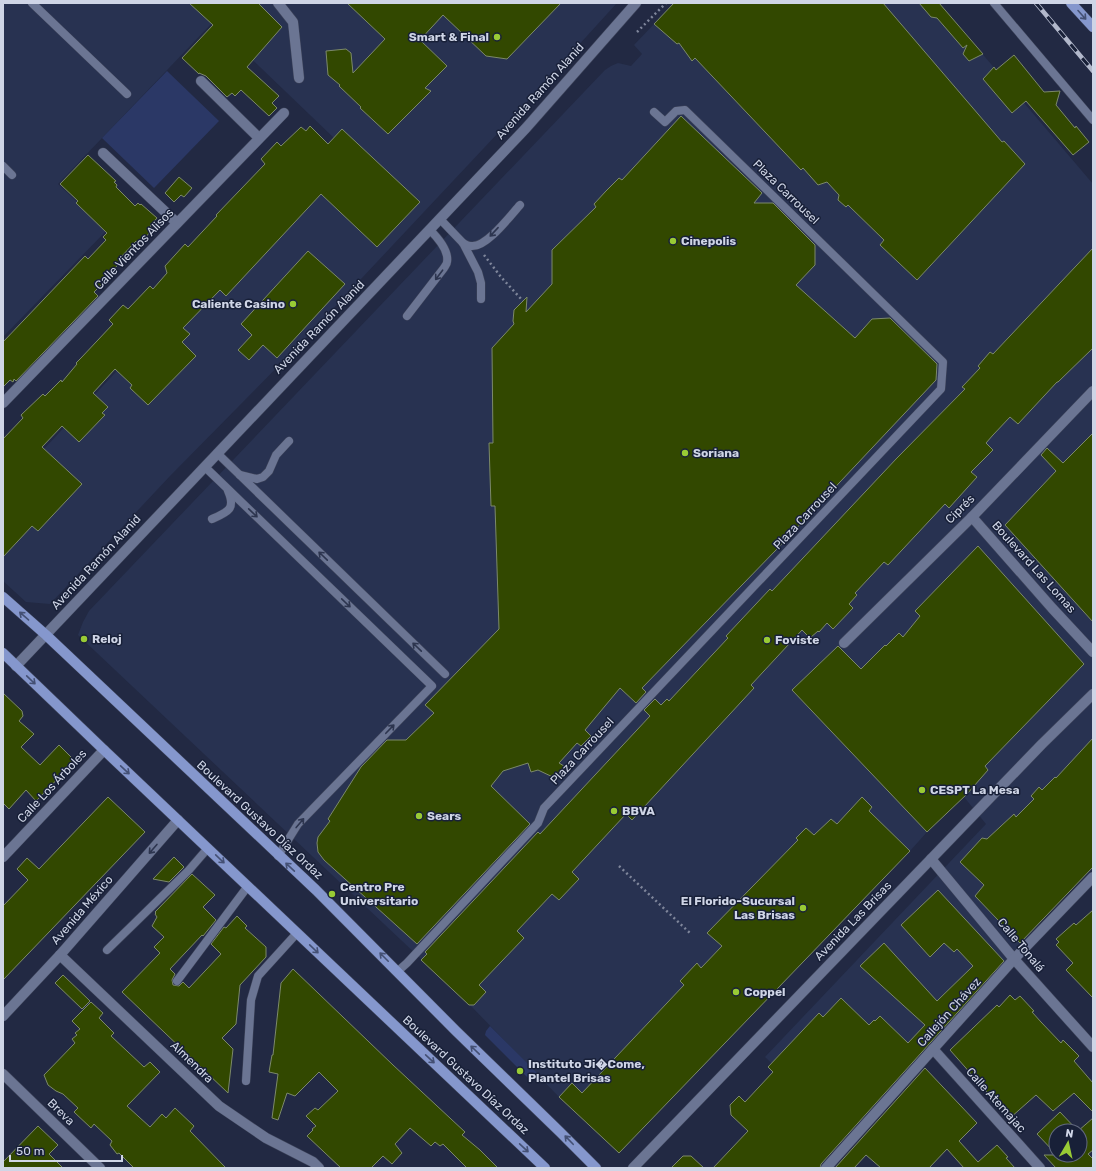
<svg xmlns="http://www.w3.org/2000/svg" width="1096" height="1171" viewBox="0 0 1096 1171" font-family="Rubik,sans-serif">
  <rect width="100%" height="100%" fill="#222943"/>
  <g fill="#283251">
    <path d="M 3,3 L 617,3 L 514,116 L 300,344 L 170,476 L 50,604 L 26,602 L 3,581 L 3,493 L 334,138 L 213,22 L 58,184 L 107,230 L 3,337 Z"/>
    <path d="M 674,3 L 939,3 L 1093,184 L 1093,864 L 848,1135 L 765,1057 L 986,824 L 964,797 L 927,832 L 910,851 L 619,1153 L 559,1097 L 472,1007 L 78,635 L 83,622 L 89,611 L 605,70 L 611,66 L 618,63 L 631,66 L 642,54 L 634,45 Z"/>
  </g>
  <g fill="#2b3866">
    <path d="M 167,71 L 219,121 L 154,188 L 102,138 Z"/>
    <path d="M 490,1026 L 539,1075 L 534,1080 L 530,1080 L 485,1035 L 486,1031 Z"/>
  </g>
  <g fill="#324800" stroke="#7c896a">
    <path d="M 189,3 L 258,3 L 282,27 L 247,67 L 279,96 L 272,103 L 277,108 L 269,116 L 241,90 L 235,96 L 232,93 L 227,97 L 206,76 L 199,73 L 199,74 L 182,58 L 213,25 Z"/>
    <path d="M 347,3 L 561,3 L 507,59 L 486,56 L 443,15 L 420,40 L 447,66 L 425,88 L 431,91 L 388,134 L 360,108 L 361,107 L 339,86 L 340,85 L 328,75 L 326,51 L 346,49 L 351,53 L 353,73 L 385,39 Z"/>
    <path d="M 674,3 L 883,3 L 1002,142 L 1004,141 L 1025,164 L 917,280 L 880,245 L 884,240 L 848,205 L 846,207 L 838,200 L 839,195 L 827,182 L 818,185 L 803,168 L 801,170 L 695,58 L 692,61 L 679,43 L 677,44 L 654,24 Z"/>
    <path d="M 919,3 L 939,3 L 983,54 L 969,61 L 963,54 L 967,45 L 963,48 L 937,18 L 931,17 Z"/>
    <path d="M 1014,55 L 1044,92 L 1060,91 L 1056,105 L 1075,128 L 1076,126 L 1089,142 L 1073,155 L 1026,101 L 1012,113 L 983,79 L 994,67 L 996,70 Z"/>
    <path d="M 681,116 L 762,193 L 754,203 L 773,203 L 815,245 L 815,265 L 796,285 L 855,338 L 872,319 L 890,318 L 937,364 L 936,380 L 776,550 L 642,688 L 646,692 L 636,703 L 620,688 L 585,730 L 591,736 L 581,746 L 577,743 L 559,763 L 564,766 L 557,779 L 538,770 L 531,772 L 528,763 L 503,771 L 491,786 L 530,824 L 417,944 L 324,860 L 318,852 L 317,843 L 318,837 L 330,821 L 328,819 L 361,767 L 387,740 L 406,740 L 434,713 L 425,705 L 499,629 L 495,506 L 491,506 L 489,443 L 493,443 L 492,348 L 514,324 L 513,321 L 514,310 L 527,297 L 526,312 L 552,284 L 552,250 L 596,207 L 594,204 L 606,191 L 619,178 L 622,180 Z"/>
    <path d="M 310,126 L 328,144 L 342,129 L 420,202 L 377,247 L 321,194 L 226,296 L 220,290 L 183,328 L 190,334 L 182,342 L 196,356 L 148,405 L 130,388 L 132,385 L 115,369 L 93,393 L 108,407 L 102,413 L 105,415 L 79,442 L 62,426 L 42,447 L 82,484 L 38,531 L 32,526 L 3,557 L 3,439 L 23,418 L 21,415 L 43,394 L 45,396 L 61,380 L 62,382 L 77,364 L 76,363 L 81,358 L 113,324 L 109,320 L 123,305 L 128,309 L 150,286 L 153,289 L 167,273 L 165,266 L 185,244 L 188,247 L 217,216 L 216,215 L 265,164 L 261,159 L 277,142 L 281,146 L 301,127 L 306,131 Z"/>
    <path d="M 88,155 L 116,181 L 114,182 L 117,185 L 116,187 L 135,206 L 138,203 L 140,205 L 141,204 L 157,218 L 150,226 L 153,229 L 139,244 L 136,241 L 120,258 L 122,260 L 115,268 L 117,269 L 94,292 L 98,296 L 16,381 L 14,379 L 13,382 L 10,380 L 3,387 L 3,342 L 85,256 L 88,259 L 106,240 L 103,237 L 107,233 L 76,203 L 78,201 L 60,184 Z"/>
    <path d="M 179,177 L 192,188 L 184,197 L 181,195 L 174,202 L 165,193 Z"/>
    <path d="M 1093,248 L 1093,348 L 1058,382 L 1057,382 L 1018,424 L 1010,417 L 993,435 L 986,443 L 993,450 L 971,472 L 977,477 L 949,508 L 945,504 L 888,565 L 884,562 L 855,593 L 857,595 L 849,604 L 853,608 L 833,629 L 827,623 L 819,632 L 818,631 L 810,638 L 802,630 L 751,685 L 754,688 L 632,820 L 626,814 L 572,872 L 579,879 L 559,900 L 552,894 L 517,931 L 524,938 L 479,985 L 486,992 L 474,1005 L 469,1005 L 421,960 L 427,954 L 425,952 L 538,832 L 540,834 L 650,716 L 644,710 L 655,699 L 661,705 L 667,699 L 669,701 L 728,638 L 726,636 L 770,589 L 772,591 L 897,458 L 965,389 L 962,387 L 980,368 L 978,366 L 990,352 L 993,354 Z"/>
    <path d="M 308,251 L 345,284 L 277,358 L 263,345 L 249,360 L 238,350 L 252,335 L 241,324 Z"/>
    <path d="M 1093,433 L 1093,622 L 1005,525 L 1056,471 L 1041,455 L 1047,448 L 1063,463 Z"/>
    <path d="M 978,546 L 1084,664 L 985,766 L 988,770 L 967,794 L 927,832 L 792,690 L 838,646 L 861,669 L 885,645 L 886,646 L 899,633 L 903,637 L 920,616 L 915,611 Z"/>
    <path d="M 3,693 L 22,711 L 23,716 L 19,721 L 34,734 L 21,747 L 40,765 L 59,745 L 75,761 L 36,801 L 26,790 L 9,809 L 3,803 Z"/>
    <path d="M 1093,738 L 1093,867 L 1020,943 L 975,896 L 984,885 L 960,862 L 982,838 L 987,839 L 1014,814 L 1016,817 L 1034,799 L 1031,796 L 1039,787 L 1042,790 L 1055,777 L 1056,778 Z"/>
    <path d="M 108,797 L 145,832 L 3,980 L 3,906 L 28,880 L 17,869 L 27,858 L 39,869 Z"/>
    <path d="M 862,797 L 872,807 L 869,811 L 910,851 L 619,1153 L 559,1097 L 572,1083 L 582,1093 L 684,985 L 680,981 L 697,963 L 701,968 L 722,946 L 707,933 L 798,840 L 796,838 L 806,828 L 814,835 L 831,819 L 837,824 Z"/>
    <path d="M 174,857 L 184,867 L 169,882 L 153,879 Z"/>
    <path d="M 192,874 L 215,895 L 203,907 L 216,920 L 203,936 L 202,935 L 170,969 L 175,974 L 172,980 L 173,985 L 179,986 L 183,982 L 189,988 L 221,954 L 211,944 L 224,927 L 226,928 L 237,916 L 247,926 L 245,928 L 266,947 L 266,957 L 240,985 L 236,1024 L 222,1038 L 233,1049 L 228,1093 L 122,992 L 160,953 L 154,947 L 164,937 L 152,926 L 157,917 L 155,914 L 156,913 L 155,912 Z"/>
    <path d="M 938,890 L 1004,961 L 821,1164 L 820,1168 L 713,1168 L 748,1131 L 731,1115 L 730,1105 L 739,1096 L 745,1102 L 773,1072 L 768,1067 L 819,1013 L 823,1017 L 841,998 L 869,1025 L 874,1020 L 875,1021 L 880,1016 L 908,1043 L 925,1025 L 860,966 L 884,943 L 937,1001 L 973,966 L 957,949 L 954,952 L 944,943 L 930,957 L 901,925 Z"/>
    <path d="M 1093,910 L 1093,998 L 1066,970 L 1073,963 L 1056,945 L 1059,942 L 1056,939 L 1074,923 L 1076,925 Z"/>
    <path d="M 293,969 L 393,1065 L 465,1132 L 462,1135 L 480,1150 L 498,1168 L 467,1168 L 443,1144 L 440,1146 L 435,1142 L 431,1146 L 410,1128 L 395,1144 L 402,1153 L 392,1164 L 383,1156 L 371,1168 L 341,1168 L 307,1136 L 313,1130 L 312,1129 L 316,1126 L 306,1116 L 315,1108 L 318,1110 L 338,1091 L 319,1072 L 295,1096 L 287,1093 L 278,1120 L 272,1118 L 278,1074 L 269,1072 L 272,1055 L 273,1055 L 281,983 Z"/>
    <path d="M 63,975 L 90,1001 L 82,1009 L 55,983 Z"/>
    <path d="M 1010,995 L 1015,1000 L 1020,996 L 1034,1011 L 1032,1012 L 1041,1022 L 1061,1043 L 1063,1040 L 1079,1056 L 1074,1061 L 1093,1083 L 1093,1112 L 1074,1093 L 1053,1111 L 1036,1095 L 1010,1118 L 950,1050 L 997,1005 L 999,1007 Z"/>
    <path d="M 91,1002 L 103,1013 L 99,1018 L 114,1033 L 111,1036 L 144,1067 L 150,1062 L 160,1072 L 127,1106 L 150,1127 L 162,1114 L 166,1118 L 175,1108 L 194,1126 L 190,1131 L 226,1168 L 134,1168 L 119,1153 L 117,1154 L 110,1145 L 112,1141 L 94,1124 L 91,1128 L 74,1112 L 78,1108 L 63,1094 L 56,1091 L 48,1085 L 44,1075 L 75,1043 L 72,1039 L 77,1035 L 75,1033 L 80,1029 L 72,1021 Z"/>
    <path d="M 925,1068 L 977,1123 L 959,1141 L 978,1162 L 997,1145 L 1008,1157 L 1006,1158 L 1015,1168 L 964,1168 L 947,1149 L 929,1168 L 881,1168 L 866,1155 L 854,1168 L 835,1168 Z"/>
    <path d="M 1060,1112 L 1078,1131 L 1056,1131 L 1056,1154 L 1037,1134 Z"/>
    <path d="M 1093,1118 L 1093,1150 L 1088,1154 L 1093,1159 L 1093,1168 L 1056,1168 L 1044,1155 L 1080,1155 L 1080,1131 L 1078,1131 Z"/>
    <path d="M 38,1126 L 58,1145 L 49,1154 L 63,1168 L 3,1168 L 3,1162 Z"/>
    <path d="M 683,1156 L 691,1156 L 704,1168 L 671,1168 Z"/>
  </g>
  <g fill="none" stroke-linecap="round" stroke-linejoin="round">
    <g stroke="#3e445a" stroke-width="9">
      <g id="service">
        <path d="M 32,3 L 127,94"/>
        <path d="M 994,3 L 1093,120"/>
        <path d="M 3,166 L 12,175"/>
        <path d="M 440,219 L 463,243 L 478,272 L 481,283 L 481,299"/>
        <path d="M 463,243 C 465,244 468,246 471,246 C 486,248 510,216 520,205"/>
        <path d="M 407,316 L 444,268 C 445,266 447,264 447,262 C 449,251 437,237 430,230"/>
        <path d="M 217,453 L 445,674"/>
        <path d="M 205,467 L 432,686 L 298,824 L 278,856"/>
        <path d="M 240,475 L 257,479 L 263,477 L 269,471 L 276,455 L 289,441"/>
        <path d="M 212,519 C 228,512 236,509 228,491"/>
        <path d="M 189,870 L 208,848"/>
        <path d="M 107,950 L 187,872"/>
        <path d="M 398,971 L 407,963 L 538,823 L 544,808 L 941,389 L 943,362 L 685,110 L 676,111 L 665,122 L 654,112"/>
        <path d="M 177,981 L 248,886"/>
        <path d="M 246,1081 L 251,1000 L 258,976 L 297,933"/>
      </g>
    </g>
    <g stroke="#3e445a" stroke-width="11">
      <g id="minor">
        <path d="M 278,3 L 293,22 L 299,78"/>
        <path d="M 201,81 L 259,138"/>
        <path d="M 103,153 L 177,223"/>
        <path d="M 3,403 L 284,113"/>
        <path d="M 972,517 L 1052,608 L 1093,652"/>
        <path d="M 844,643 L 972,517 L 1093,391"/>
        <path d="M 3,857 L 104,750"/>
        <path d="M 931,859 L 1014,959 L 1093,1047"/>
        <path d="M 60,955 L 219,1106 L 266,1138 L 313,1162 L 319,1168"/>
        <path d="M 3,1016 L 60,955 L 178,820"/>
        <path d="M 933,1049 L 1040,1168"/>
        <path d="M 3,1074 L 100,1168"/>
        <path d="M 633,1168 L 1042,744 L 1093,694"/>
        <path d="M 826,1168 L 1014,959 L 1093,877"/>
      </g>
    </g>
    <g stroke="#3e445a" stroke-width="11">
      <path id="tertiary" d="M 16,666 L 526,128 L 636,3"/>
    </g>
    <g stroke="#3e445a" stroke-width="11">
      <g id="primary">
        <path d="M 1071,3 L 1093,27"/>
        <path d="M 3,597 L 46,635 L 316,890 L 456,1031 L 560,1132 L 596,1168"/>
        <path d="M 3,653 L 104,750 L 545,1168"/>
      </g>
    </g>
    <g stroke="#7f869b" stroke-width="2.5" stroke-dasharray="2 3" stroke-linecap="butt">
      <path d="M 637,32 L 666,3"/>
      <path d="M 484,255 L 501,277 L 523,301"/>
      <path d="M 619,866 L 691,934"/>
    </g>
    <use href="#service" stroke="#6b7593" stroke-width="8"/>
    <use href="#minor" stroke="#6b7593" stroke-width="10"/>
    <use href="#tertiary" stroke="#6b7593" stroke-width="10"/>
    <use href="#primary" stroke="#8597cd" stroke-width="10"/>
    <g stroke="#b2b8cb" stroke-width="4.5">
      <path id="rail" d="M 1036,3 L 1093,71"/>
    </g>
    <use href="#rail" stroke="#182038" stroke-width="3" stroke-dasharray="9" stroke-linecap="butt"/>
  </g>
  <defs><path id="oneway-shaft" d="M-6 0H5M1.5-3L5.5 0L1.5 3" fill="none" stroke-width="1.6" stroke-linecap="round" stroke-linejoin="round"/></defs>
  <g stroke="#445074">
    <use href="#oneway-shaft" transform="translate(1082 15) rotate(48)"/>
    <use href="#oneway-shaft" transform="translate(24 616) rotate(-139)"/>
    <use href="#oneway-shaft" transform="translate(31 680) rotate(44)"/>
    <use href="#oneway-shaft" transform="translate(125 770) rotate(43)"/>
    <use href="#oneway-shaft" transform="translate(220 859) rotate(44)"/>
    <use href="#oneway-shaft" transform="translate(290 867) rotate(-137)"/>
    <use href="#oneway-shaft" transform="translate(314 949) rotate(44)"/>
    <use href="#oneway-shaft" transform="translate(384 957) rotate(-135)"/>
    <use href="#oneway-shaft" transform="translate(475 1050) rotate(-136)"/>
    <use href="#oneway-shaft" transform="translate(430 1059) rotate(43)"/>
    <use href="#oneway-shaft" transform="translate(569 1140) rotate(-134)"/>
    <use href="#oneway-shaft" transform="translate(524 1148) rotate(43)"/>
  </g>
  <g stroke="#2d354f">
    <use href="#oneway-shaft" transform="translate(494 232) rotate(133)"/>
    <use href="#oneway-shaft" transform="translate(439 275) rotate(127)"/>
    <use href="#oneway-shaft" transform="translate(253 513) rotate(44)"/>
    <use href="#oneway-shaft" transform="translate(323 556) rotate(-136)"/>
    <use href="#oneway-shaft" transform="translate(346 603) rotate(44)"/>
    <use href="#oneway-shaft" transform="translate(417 647) rotate(-136)"/>
    <use href="#oneway-shaft" transform="translate(390 729) rotate(-46)"/>
    <use href="#oneway-shaft" transform="translate(300 823) rotate(-50)"/>
    <use href="#oneway-shaft" transform="translate(153 849) rotate(131)"/>
  </g>
  <g fill="#99cb35" stroke="#182038" stroke-width="1.5">
    <circle cx="497" cy="37" r="4"/>
    <circle cx="673" cy="241" r="4"/>
    <circle cx="293" cy="304" r="4"/>
    <circle cx="685" cy="453" r="4"/>
    <circle cx="84" cy="639" r="4"/>
    <circle cx="767" cy="640" r="4"/>
    <circle cx="922" cy="790" r="4"/>
    <circle cx="614" cy="811" r="4"/>
    <circle cx="419" cy="816" r="4"/>
    <circle cx="332" cy="894" r="4"/>
    <circle cx="803" cy="908" r="4"/>
    <circle cx="736" cy="992" r="4"/>
    <circle cx="520" cy="1071" r="4"/>
  </g>
  <g text-anchor="middle" stroke-width="3" stroke-linejoin="round" paint-order="stroke">
    <g font-size="12" font-weight="bold" fill="#cfd5e6" stroke="#182038" text-anchor="start">
      <text x="489" y="41" text-anchor="end">Smart &amp; Final</text>
      <text x="681" y="245">Cinepolis</text>
      <text x="285" y="308" text-anchor="end">Caliente Casino</text>
      <text x="693" y="457">Soriana</text>
      <text x="92" y="643">Reloj</text>
      <text x="775" y="644">Foviste</text>
      <text x="930" y="794">CESPT La Mesa</text>
      <text x="622" y="815">BBVA</text>
      <text x="427" y="820">Sears</text>
      <text x="340" y="891">Centro Pre<tspan x="340" dy="14">Universitario</tspan></text>
      <text x="795" y="905" text-anchor="end">El Florido-Sucursal<tspan x="795" dy="14">Las Brisas</tspan></text>
      <text x="744" y="996">Coppel</text>
      <text x="528" y="1068">Instituto Ji�Come,<tspan x="528" dy="14">Plantel Brisas</tspan></text>
    </g>
    <g font-size="12" fill="#cfd5e6" stroke="#182038">
      <text transform="translate(540 91) rotate(-48)" y="4">Avenida Ramón Alanid</text>
      <text transform="translate(786 192) rotate(44)" y="4">Plaza Carrousel</text>
      <text transform="translate(134 249) rotate(-46)" y="4">Calle Vientos Alisos</text>
      <text transform="translate(319 327) rotate(-46)" y="4">Avenida Ramón Alanid</text>
      <text transform="translate(960 509) rotate(-45)" y="4">Ciprés</text>
      <text transform="translate(805 516) rotate(-47)" y="4">Plaza Carrousel</text>
      <text transform="translate(96 562) rotate(-47)" y="4">Avenida Ramón Alanid</text>
      <text transform="translate(1034 567) rotate(48)" y="4">Boulevard Las Lomas</text>
      <text transform="translate(582 751) rotate(-47)" y="4">Plaza Carrousel</text>
      <text transform="translate(52 786) rotate(-47)" y="4">Calle Los Árboles</text>
      <text transform="translate(260 820) rotate(43)" y="4">Boulevard Gustavo Díaz Ordaz</text>
      <text transform="translate(82 910) rotate(-49)" y="4">Avenida México</text>
      <text transform="translate(853 921) rotate(-46)" y="4">Avenida Las Brisas</text>
      <text transform="translate(1021 945) rotate(50)" y="4">Calle Tonalá</text>
      <text transform="translate(949 1012) rotate(-48)" y="4">Callejón Chávez</text>
      <text transform="translate(192 1062) rotate(44)" y="4">Almendra</text>
      <text transform="translate(466 1075) rotate(43)" y="4">Boulevard Gustavo Díaz Ordaz</text>
      <text transform="translate(996 1100) rotate(48)" y="4">Calle Atemajac</text>
      <text transform="translate(61 1112) rotate(44)" y="4">Breva</text>
    </g>
  </g>
  <rect width="1096" height="1171" fill="none" stroke="#cfd5e6" stroke-width="8"/>
  <g transform="translate(1068 1143) rotate(9)"><circle r="19" fill="#182038" stroke="#61687e"/>
  <path d="M0-3L7 15L0 10L-7 15Z" fill="#99cb35"/>
  <text y="-6" font-size="11" font-weight="bold" text-anchor="middle" fill="#cfd5e6">N</text>
  </g>
  <path d="M10 1155v6h112v-6" fill="none" stroke="#cfd5e6" stroke-width="2"/>
  <text x="16" y="1155" font-size="12" fill="#cfd5e6" stroke="#182038" stroke-width="3" paint-order="stroke">50 m</text>
</svg>
